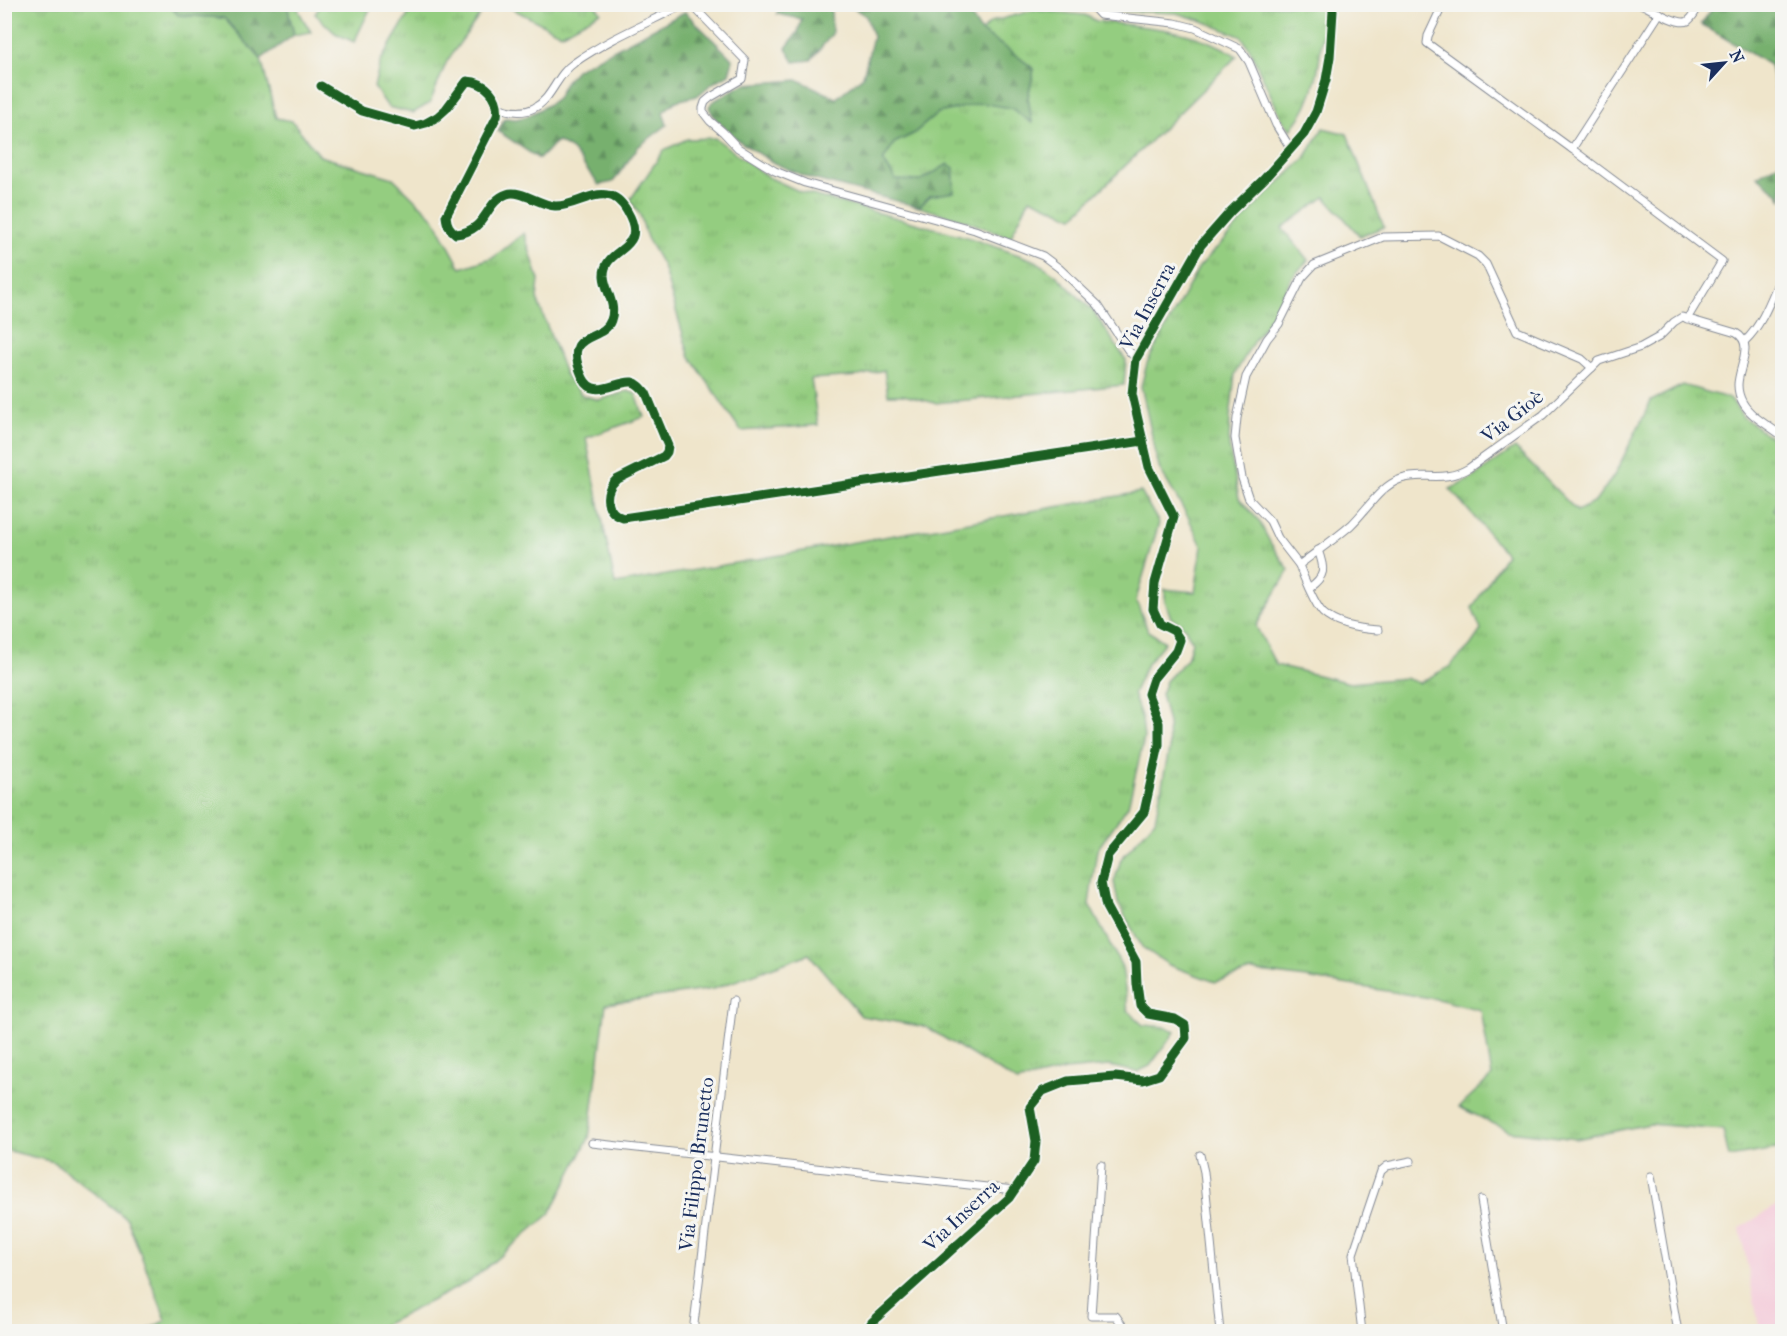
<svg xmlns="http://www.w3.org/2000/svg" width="1787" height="1336" viewBox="0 0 1787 1336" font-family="'IM FELL French Canon',serif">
  <defs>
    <pattern id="grass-tufts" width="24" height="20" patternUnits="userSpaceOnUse" patternTransform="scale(1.5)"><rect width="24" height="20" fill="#94cd80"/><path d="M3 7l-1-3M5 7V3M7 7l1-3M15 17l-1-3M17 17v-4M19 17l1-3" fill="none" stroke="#7fb071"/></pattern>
    <pattern id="forest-firs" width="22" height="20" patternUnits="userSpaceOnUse" patternTransform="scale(1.5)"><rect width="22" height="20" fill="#77b06e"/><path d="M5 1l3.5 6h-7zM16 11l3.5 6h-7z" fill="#61905e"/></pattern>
  </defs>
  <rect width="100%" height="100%" fill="#f6f6f2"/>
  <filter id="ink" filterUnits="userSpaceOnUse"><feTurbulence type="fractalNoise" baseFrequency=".0167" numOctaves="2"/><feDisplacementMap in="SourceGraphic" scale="12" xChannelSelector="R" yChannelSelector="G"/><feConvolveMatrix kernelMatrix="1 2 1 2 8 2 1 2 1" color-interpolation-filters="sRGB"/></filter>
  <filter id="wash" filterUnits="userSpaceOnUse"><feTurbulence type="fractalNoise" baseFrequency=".008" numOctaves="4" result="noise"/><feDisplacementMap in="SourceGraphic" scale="24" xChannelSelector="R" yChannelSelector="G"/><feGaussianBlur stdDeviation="1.35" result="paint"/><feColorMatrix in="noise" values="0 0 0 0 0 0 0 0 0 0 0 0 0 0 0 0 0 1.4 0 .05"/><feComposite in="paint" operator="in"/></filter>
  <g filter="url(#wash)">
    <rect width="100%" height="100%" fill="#efe5cb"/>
    <path fill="#f4cfdc" d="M 1782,1202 L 1782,1331 L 1760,1331 L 1740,1228 Z"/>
    <g fill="url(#grass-tufts)" stroke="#587e6f" stroke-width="1.5">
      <path d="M 5,5 L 169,5 L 179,15 L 224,18 L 261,59 L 276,118 L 292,121 L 320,156 L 393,178 L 433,217 L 461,268 L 494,257 L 524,233 L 539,280 L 537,299 L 565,374 L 582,395 L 599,400 L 628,391 L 636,394 L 644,417 L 586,438 L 615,584 L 1141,492 L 1159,523 L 1136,600 L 1148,631 L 1165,642 L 1147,664 L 1133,694 L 1142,719 L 1144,739 L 1128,806 L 1097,850 L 1089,904 L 1122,967 L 1128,1011 L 1143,1025 L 1167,1027 L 1175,1032 L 1150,1066 L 1137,1072 L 1109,1066 L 1065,1070 L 1017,1082 L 926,1027 L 861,1016 L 809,954 L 713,989 L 606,1004 L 589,1138 L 550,1214 L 470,1281 L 372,1331 L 146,1331 L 166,1320 L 127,1219 L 54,1162 L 5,1150 Z"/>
      <path d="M 287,5 L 298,5 L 299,12 L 311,32 L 294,35 Z"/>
      <path d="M 321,5 L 321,4 L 372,5 L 354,42 L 335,33 L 315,14 Z"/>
      <path d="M 414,5 L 487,5 L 447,61 L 430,103 L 413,113 L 388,107 L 374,87 L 380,62 Z"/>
      <path d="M 505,5 L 595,5 L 601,12 L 561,34 Z"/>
      <path d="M 1102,5 L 1322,5 L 1324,10 C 1321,53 1320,95 1291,130 L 1282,119 L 1249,48 L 1242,37 L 1200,20 L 1176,13 L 1115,11 Z"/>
      <path d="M 1034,10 L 1085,15 L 1096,21 C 1144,27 1196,28 1237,56 L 1073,217 L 1030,198 L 1010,238 L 967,221 L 919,207 L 930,196 L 920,181 L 896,181 L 883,160 L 894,143 L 913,134 L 938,113 L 981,103 L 1011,108 L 1032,122 L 1028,97 L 1034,69 L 1008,49 L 981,32 L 991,22 Z"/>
      <path d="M 1323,128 L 1347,134 L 1384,227 L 1360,236 L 1325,197 L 1282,228 L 1308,260 L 1291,279 L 1274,314 L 1255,339 L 1235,374 L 1230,419 L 1229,446 L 1239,498 L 1259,521 L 1271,544 L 1289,570 L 1256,626 L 1276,665 L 1350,683 L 1405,678 L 1419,683 L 1449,667 L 1470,646 L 1481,630 L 1472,608 L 1506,554 L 1450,489 L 1469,480 L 1515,448 L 1577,511 L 1595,502 L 1615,474 L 1651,401 L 1683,385 L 1731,399 L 1743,417 L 1782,445 L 1782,491 L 1774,510 L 1782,516 L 1782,1148 L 1729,1157 L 1723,1130 L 1650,1124 L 1576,1139 L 1509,1131 L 1459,1107 L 1492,1076 L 1481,1010 L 1437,999 L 1306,978 L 1252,971 L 1215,982 L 1169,965 L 1142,947 L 1118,903 L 1114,882 L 1121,859 L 1155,820 L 1169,750 L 1168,723 L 1161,694 L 1166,681 L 1187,659 L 1192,642 L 1185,628 L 1171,618 L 1165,601 L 1165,589 L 1195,592 L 1202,546 L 1188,517 L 1159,468 L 1141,386 L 1147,363 L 1199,267 L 1266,195 L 1305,158 Z"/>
      <path d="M 715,138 L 768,177 L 801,192 L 967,237 L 1036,261 L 1056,275 L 1093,311 L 1126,360 L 1124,385 L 935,403 L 903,395 L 888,395 L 884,370 L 859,376 L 811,379 L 818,425 L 741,431 L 689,355 L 663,266 L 647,238 L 640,215 L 630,200 L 664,150 L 687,139 Z"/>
    </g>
    <g fill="url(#forest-firs)" stroke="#497066" stroke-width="1.5">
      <path d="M 169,5 L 287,5 L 294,35 L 261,59 L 224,18 L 178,15 Z"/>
      <path d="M 779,5 L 834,5 L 831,9 L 832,34 L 811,60 L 794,62 L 786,48 L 798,32 L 802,19 L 777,14 Z"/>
      <path d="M 849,5 L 957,4 L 967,9 L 981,32 L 1008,49 L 1034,69 L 1028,97 L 1032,123 L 1011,108 L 981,103 L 938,113 L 913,134 L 894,143 L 883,161 L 896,180 L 920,181 L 948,164 L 954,168 L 954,192 L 930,196 L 919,207 L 809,178 L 774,163 L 739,141 L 714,117 L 709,107 L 712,102 L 744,84 L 799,80 L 836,98 L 863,76 L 873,37 L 866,16 Z"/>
      <path d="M 1715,5 L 1782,5 L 1782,105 L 1776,92 L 1770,65 L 1701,24 Z"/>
      <path d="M 685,12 L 733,60 L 729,74 L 713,83 L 697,96 L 676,101 L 663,112 L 667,125 L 638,147 L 613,182 L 599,185 L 572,150 L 557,141 L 539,159 L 498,131 L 505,118 L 516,119 L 528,116 L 546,106 L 557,98 L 566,81 L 577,69 Z"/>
      <path d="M 1782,161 L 1782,199 L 1777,192 L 1757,176 Z"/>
    </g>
  </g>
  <g filter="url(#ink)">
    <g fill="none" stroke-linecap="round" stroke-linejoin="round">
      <g stroke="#858a94" stroke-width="9">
        <g id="minor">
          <path d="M 691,4 L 745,60 L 742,79 L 711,97 L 705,102 L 703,108 L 703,112 L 710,121 L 723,132 L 738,148 L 775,171 L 805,183 L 975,230 L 1043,256 L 1059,268 L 1098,305 L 1128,350 L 1136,359"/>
          <path d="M 1090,4 L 1100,15 L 1175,23 L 1195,28 L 1240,49 L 1249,62 L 1276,125 L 1291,149"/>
          <path d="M 1443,4 L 1428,36 L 1427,43 L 1572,149"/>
          <path d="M 1641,4 C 1651,9 1679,26 1688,21 C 1693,17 1697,10 1700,4"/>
          <path d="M 1660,13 L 1572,149 L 1722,261 L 1687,319"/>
          <path d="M 321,86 L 362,111 L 415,126 L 426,123 L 437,117 L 446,109 L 467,81 C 486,82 500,97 497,116 L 446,216 C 447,225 449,229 456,234 C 488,231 484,202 507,194 C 520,189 540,205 555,206 C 572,207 591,192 607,195 C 617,196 623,204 627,211 C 651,252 603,246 604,276 C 605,291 617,304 611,320 C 603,344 560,328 583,378 C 594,401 617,380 632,382 C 638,383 642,388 646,393 L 668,446 L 667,452 L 664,456 L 616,480 C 603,492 605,512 623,518 L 1143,441"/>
          <path d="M 498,107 C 510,112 522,114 534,108 C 553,98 556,75 574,63 C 608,39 648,23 685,4"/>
          <path d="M 1745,341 C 1763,324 1772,296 1782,274"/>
          <path d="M 1299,565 L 1278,538 L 1270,521 L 1249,499 L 1242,478 L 1235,438 L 1237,418 L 1246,377 L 1267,339 L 1279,324 L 1302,278 L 1314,265 L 1383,237 L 1439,236 L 1478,256 L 1486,264 L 1517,331 L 1582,359 L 1592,368"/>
          <path d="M 1309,588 C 1326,576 1325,569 1318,550"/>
          <path d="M 1378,630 C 1360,629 1337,626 1323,613 C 1315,605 1303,576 1299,565 C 1316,552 1335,539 1351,525 C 1367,510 1380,486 1401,479 C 1425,471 1442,484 1469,468 L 1543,415 L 1599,361 L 1641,347 L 1659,337 L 1674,322 L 1682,317 L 1736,333 C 1755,343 1738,368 1738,385 C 1738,391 1740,398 1743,403 C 1751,417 1770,426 1782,436"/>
          <path d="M 592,1143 L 1014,1190"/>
          <path d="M 1200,1155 L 1204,1172 L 1220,1332"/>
          <path d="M 1101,1165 L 1091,1316 L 1116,1316 L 1127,1332"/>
          <path d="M 1651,1176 L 1678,1332"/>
          <path d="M 1481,1200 L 1503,1332"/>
          <path d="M 693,1332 L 733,1001"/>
          <path d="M 865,1332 L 872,1322 L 1009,1198 L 1034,1161 L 1036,1141 L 1030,1107 L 1043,1091 L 1068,1081 L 1115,1077 L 1143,1080 L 1159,1075 L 1186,1038 L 1185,1025 L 1175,1019 L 1148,1014 L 1140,1006 L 1137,984 L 1136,962 L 1106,907 L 1101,883 L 1108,855 L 1144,812 L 1159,745 L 1159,723 L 1148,694 L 1153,679 L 1176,651 L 1180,640 L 1174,631 L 1160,624 L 1153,609 L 1155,583 L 1174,517 L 1149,467 L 1132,394 L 1136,359 L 1201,245 L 1231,211 L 1264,179 L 1304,134 L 1316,112 L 1326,80 L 1330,57 L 1333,11 L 1331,4"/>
          <path d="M 1362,1332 L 1353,1254 L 1381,1171 L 1387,1166 L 1411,1161"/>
        </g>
      </g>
      <use href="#minor" stroke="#fff" stroke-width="7"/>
      <g stroke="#f6f6f2" stroke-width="13">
        <g id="cycleway">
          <path d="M 321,86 L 362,111 L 415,126 L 426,123 L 437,117 L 446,109 L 467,81 C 486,82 500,97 497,116 L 446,216 C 447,225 449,229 456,234 C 488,231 484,202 507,194 C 520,189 540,205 555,206 C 572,207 591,192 607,195 C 617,196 623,204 627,211 C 651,252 603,246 604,276 C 605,291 617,304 611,320 C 603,344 560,328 583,378 C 594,401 617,380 632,382 C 638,383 642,388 646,393 L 668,446 L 667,452 L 664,456 L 616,480 C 603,492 605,512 623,518 L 1143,441"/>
          <path d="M 865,1332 L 872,1322 L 1009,1198 L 1034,1161 L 1036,1141 L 1030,1107 L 1043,1091 L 1068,1081 L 1115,1077 L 1143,1080 L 1159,1075 L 1186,1038 L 1185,1025 L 1175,1019 L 1148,1014 L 1140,1006 L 1137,984 L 1136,962 L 1106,907 L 1101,883 L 1108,855 L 1144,812 L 1159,745 L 1159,723 L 1148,694 L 1153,679 L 1176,651 L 1180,640 L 1174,631 L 1160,624 L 1153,609 L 1155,583 L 1174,517 L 1149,467 L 1132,394 L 1136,359 L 1201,245 L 1231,211 L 1264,179 L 1304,134 L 1316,112 L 1326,80 L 1330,57 L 1333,11 L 1331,4"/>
        </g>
      </g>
      <use href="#cycleway" stroke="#1b5e20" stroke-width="9"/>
    </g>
  </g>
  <g text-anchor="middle" stroke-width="6" stroke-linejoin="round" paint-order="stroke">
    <g font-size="20" fill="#1b2f5e" stroke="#f6f6f2">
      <text transform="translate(1147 306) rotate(-62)" y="7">Via Inserra</text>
      <text transform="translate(1512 416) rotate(-38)" y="7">Via Gioè</text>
      <text transform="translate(696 1164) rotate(-83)" y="7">Via Filippo Brunetto</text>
      <text transform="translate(961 1215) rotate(-43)" y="7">Via Inserra</text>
    </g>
  </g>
  <rect width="1787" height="1336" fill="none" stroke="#f6f6f2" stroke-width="24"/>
  <g transform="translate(1724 63) rotate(63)" stroke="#f6f6f2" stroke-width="4.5" paint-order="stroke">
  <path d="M0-4.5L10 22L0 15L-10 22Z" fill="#1b2f5e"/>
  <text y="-9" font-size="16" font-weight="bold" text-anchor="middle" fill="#1b2f5e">N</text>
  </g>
</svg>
